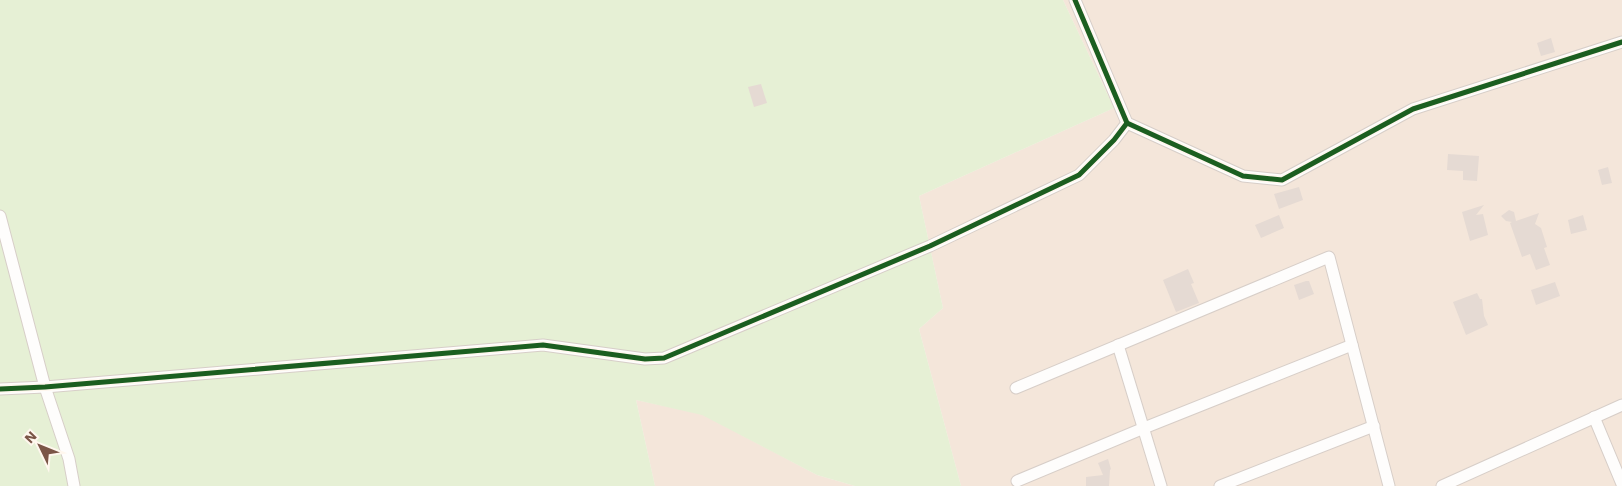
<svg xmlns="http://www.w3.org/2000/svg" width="1622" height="486" viewBox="0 0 1622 486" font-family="'Work Sans',sans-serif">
  <rect width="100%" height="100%" fill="#f8f2ec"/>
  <g fill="#f4e6da">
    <path d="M 1063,0 L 1622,0 L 1622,486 L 961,486 L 919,329 L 943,308 L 919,196 L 1114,108 Z"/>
    <path d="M 636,400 L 702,414 L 817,475 L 855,486 L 655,486 Z"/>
  </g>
  <path fill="#e6f0d5" d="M 0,0 L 1063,0 L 1114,108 L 919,196 L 943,308 L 919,329 L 961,486 L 855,486 L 817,475 L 702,415 L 636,400 L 655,486 L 0,486 Z"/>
  <g fill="#e5dad3">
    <path d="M 1551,38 L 1555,52 L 1541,56 L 1537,43 Z"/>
    <path d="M 761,84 L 767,103 L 754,107 L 748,87 Z"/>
    <path d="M 1448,154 L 1479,156 L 1477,181 L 1463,180 L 1463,171 L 1447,170 Z"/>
    <path d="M 1608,167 L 1612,183 L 1602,185 L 1598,170 Z"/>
    <path d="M 1299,187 L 1303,200 L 1279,209 L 1274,194 Z"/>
    <path d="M 1484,205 L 1476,215 L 1483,214 L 1488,235 L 1470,241 L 1462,212 Z"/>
    <path d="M 1509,210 L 1514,212 L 1516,221 L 1539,213 L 1535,224 L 1541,228 L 1547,247 L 1544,248 L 1550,265 L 1536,270 L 1530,254 L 1522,257 L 1510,223 L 1512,222 L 1506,221 L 1501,216 Z"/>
    <path d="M 1279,215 L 1284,228 L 1261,238 L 1255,225 Z"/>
    <path d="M 1583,215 L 1587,230 L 1571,234 L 1568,220 Z"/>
    <path d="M 1188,269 L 1194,283 L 1191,284 L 1199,303 L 1176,312 L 1163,280 Z"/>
    <path d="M 1306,281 L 1309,281 L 1314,294 L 1299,300 L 1294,285 Z"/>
    <path d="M 1555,282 L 1560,296 L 1536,305 L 1531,290 Z"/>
    <path d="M 1477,293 L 1480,299 L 1482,299 L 1484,316 L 1488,325 L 1466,335 L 1453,302 Z"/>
    <path d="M 1108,459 L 1111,469 L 1110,470 L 1109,486 L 1086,486 L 1086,477 L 1103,475 L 1098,463 Z"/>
  </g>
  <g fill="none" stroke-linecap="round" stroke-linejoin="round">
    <g stroke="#d7cec8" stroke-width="13">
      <g id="minor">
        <path d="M 1075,0 L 1127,123 L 1243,176 L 1282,180 L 1413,109 L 1622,42"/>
        <path d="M 0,216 L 45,387 L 69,459 L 74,486"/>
        <path d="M 1118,345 L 1161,486"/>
        <path d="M 1016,388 L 1329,257 L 1389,486"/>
        <path d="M 0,389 L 45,387 L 543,345 L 645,359 L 664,358 L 930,246 L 1079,175 L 1114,140 L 1127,123"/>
        <path d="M 1594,417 L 1622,484"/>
        <path d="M 1017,481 L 1144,428 L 1352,345"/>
        <path d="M 1220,486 L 1374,426"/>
        <path d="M 1442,486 L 1622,405"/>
      </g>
    </g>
    <use href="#minor" stroke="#fefdfc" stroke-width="11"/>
    <g stroke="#fff7ee" stroke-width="8">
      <g id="cycleway">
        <path d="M 1075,0 L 1127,123 L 1243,176 L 1282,180 L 1413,109 L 1622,42"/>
        <path d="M 0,389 L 45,387 L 543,345 L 645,359 L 664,358 L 930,246 L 1079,175 L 1114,140 L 1127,123"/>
      </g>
    </g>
    <use href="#cycleway" stroke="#1b5e20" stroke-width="5"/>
  </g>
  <g transform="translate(40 446) rotate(313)" stroke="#fff7ee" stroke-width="4" paint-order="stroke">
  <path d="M0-4L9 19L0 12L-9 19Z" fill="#7b5547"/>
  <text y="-8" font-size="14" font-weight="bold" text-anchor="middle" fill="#7b5547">N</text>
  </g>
</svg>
